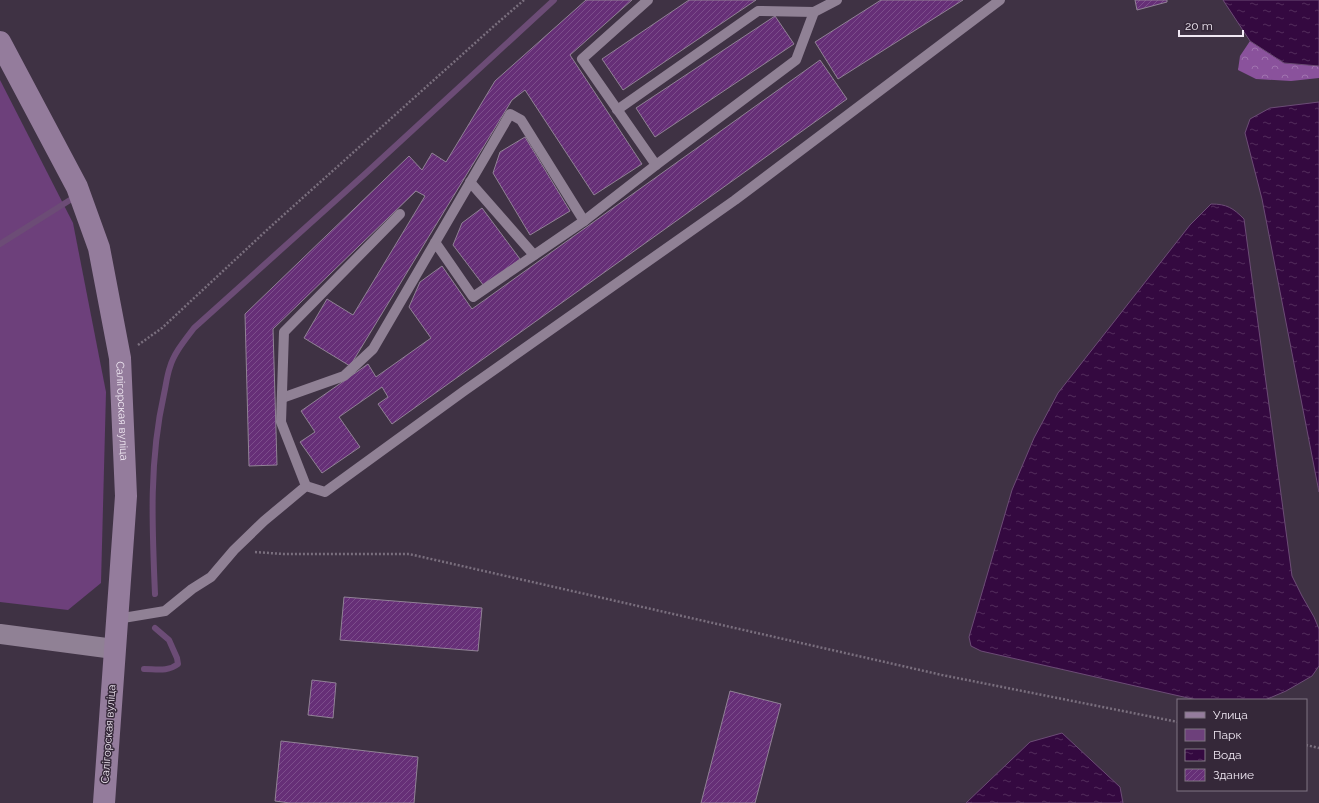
<svg xmlns="http://www.w3.org/2000/svg" width="1319" height="803" viewBox="0 0 1319 803" font-family="Raleway,sans-serif">
  <defs>
    <pattern id="forest-crowns" width="20" height="18" patternUnits="userSpaceOnUse"><rect width="20" height="18" fill="#8a529c"/><path d="M2 6a3 3 0 1 1 6 0M12 15a3 3 0 1 1 6 0" fill="none" stroke="#a073af"/></pattern>
    <pattern id="water-ripples" width="26" height="14" patternUnits="userSpaceOnUse"><rect width="26" height="14" fill="#340940"/><path d="M2 4q2-2 4 0t4 0M15 11q2-2 4 0t4 0" fill="none" stroke="#522d5c"/></pattern>
    <pattern id="building-hatch" width="6" height="6" patternUnits="userSpaceOnUse"><rect width="6" height="6" fill="#662f77"/><path d="M-1 1l2-2M0 6l6-6M5 7l2-2" fill="none" stroke="#7c4d8b"/></pattern>
  </defs>
  <rect width="100%" height="100%" fill="#3f3244"/>
  <path fill="#6d407b" d="M 0,80 L 73,223 L 106,392 L 101,583 L 68,610 L 0,602 Z"/>
  <path fill="url(#forest-crowns)" d="M 1250,41 L 1284,63 L 1319,66 L 1319,78 L 1291,81 L 1256,79 L 1238,70 L 1240,56 Z"/>
  <g fill="url(#water-ripples)" stroke="#6c4c76">
    <path d="M 1223,0 L 1319,0 L 1319,66 L 1284,63 L 1250,41 Z"/>
    <path d="M 1319,102 L 1319,492 L 1262,199 L 1245,133 L 1250,119 L 1270,108 Z"/>
    <path d="M 1211,204 C 1227,204 1233,208 1244,219 L 1292,576 L 1302,596 L 1314,617 L 1319,629 L 1319,666 L 1312,676 L 1286,691 L 1265,700 L 1197,700 L 981,651 L 971,646 L 969,637 L 1012,490 L 1034,438 L 1058,393 L 1190,225 Z"/>
    <path d="M 1062,733 L 1120,787 L 1123,803 L 966,803 L 1030,742 Z"/>
  </g>
  <g fill="none" stroke-linecap="round" stroke-linejoin="round">
    <g stroke="#6c4c76" stroke-width="6">
      <path d="M 0,244 L 70,200"/>
      <path d="M 155,594 C 152,526 149,460 164,394 C 166,385 167,375 170,367 C 174,353 185,340 194,328 L 365,174 L 554,0"/>
      <path d="M 144,669 C 156,669 168,672 178,664 L 177,658 L 169,640 L 155,628"/>
    </g>
  </g>
  <g fill="url(#building-hatch)" stroke="#918296">
    <path d="M 586,0 L 632,0 L 570,55 L 642,164 L 594,195 L 525,90 L 512,100 L 350,366 L 304,338 L 327,299 L 353,315 L 425,196 L 416,191 L 273,329 L 277,465 L 249,466 L 245,314 L 409,156 L 422,170 L 432,153 L 446,162 L 495,81 Z"/>
    <path d="M 689,0 L 756,0 L 623,90 L 602,59 Z"/>
    <path d="M 881,0 L 963,0 L 838,79 L 815,42 Z"/>
    <path d="M 1135,0 L 1167,0 L 1167,2 L 1137,10 Z"/>
    <path d="M 775,16 L 794,44 L 655,137 L 636,108 Z"/>
    <path d="M 820,60 L 847,99 L 392,424 L 378,404 L 388,397 L 382,387 L 339,417 L 360,447 L 322,473 L 300,442 L 315,432 L 301,411 L 368,364 L 376,377 L 431,338 L 409,307 L 420,282 L 442,266 L 472,309 Z"/>
    <path d="M 525,137 L 570,211 L 530,235 L 493,173 L 500,152 Z"/>
    <path d="M 482,208 L 520,259 L 484,286 L 453,245 L 462,223 Z"/>
    <path d="M 344,597 L 482,608 L 478,651 L 340,640 Z"/>
    <path d="M 312,680 L 336,683 L 333,718 L 308,715 Z"/>
    <path d="M 730,691 L 781,704 L 755,803 L 701,803 Z"/>
    <path d="M 281,741 L 418,757 L 414,803 L 290,803 L 275,801 Z"/>
  </g>
  <g fill="none" stroke-linecap="round" stroke-linejoin="round">
    <g stroke="#7a6f7e" stroke-width="2.5" stroke-dasharray="2 2" stroke-linecap="butt">
      <path d="M 138,345 L 162,328 L 268,229 L 494,26 L 524,0"/>
      <path d="M 255,552 L 283,554 L 409,554 L 942,675 L 1178,722"/>
      <path d="M 1306,745 L 1319,748"/>
    </g>
    <g stroke="#908195" stroke-width="10">
      <path d="M 617,110 L 758,11 L 814,12 L 837,0"/>
      <path d="M 656,165 L 796,60 L 814,12"/>
      <path d="M 470,182 L 534,255"/>
      <path d="M 584,221 L 656,165 L 582,59 L 648,0"/>
      <path d="M 282,398 L 344,376 L 373,349 L 510,114 L 521,120 L 584,221 L 473,297 L 435,242"/>
      <path d="M 306,486 L 325,492 L 464,391 L 735,200 L 1000,0"/>
      <path d="M 117,619 L 165,611 L 192,589 L 211,577 L 234,550 L 264,521 L 306,486 L 281,422 L 284,332 L 400,214"/>
    </g>
    <path stroke="#908195" stroke-width="20" d="M 0,634 L 114,649"/>
    <path stroke="#947c9c" stroke-width="22" id="s1" d="M 0,42 L 77,187 L 99,248 L 120,358 L 126,496 L 104,803"/>
  </g>
  <g text-anchor="middle" stroke-width="3" stroke-linejoin="round" paint-order="stroke">
    <g font-size="11" fill="#f0e8f3" stroke="#352839">
      <text dy="4" stroke="none"><textPath href="#s1" startOffset="394">Салігорская вуліца</textPath></text>
      <text transform="translate(108 734) rotate(-86)" y="4">Салігорская вуліца</text>
    </g>
  </g>
  <rect x="1177" y="699" width="130" height="92" fill="#352839" stroke="#807583"/>
  <rect x="1185" y="712" width="20" height="6" fill="#947c9c" stroke="#807583"/>
  <text x="1213" y="719" font-size="12" fill="#f0e8f3">Улица</text>
  <rect x="1185" y="729" width="20" height="12" fill="#6d407b" stroke="#807583"/>
  <text x="1213" y="739" font-size="12" fill="#f0e8f3">Парк</text>
  <rect x="1185" y="749" width="20" height="12" fill="url(#water-ripples)" stroke="#807583"/>
  <text x="1213" y="759" font-size="12" fill="#f0e8f3">Вода</text>
  <rect x="1185" y="769" width="20" height="12" fill="url(#building-hatch)" stroke="#807583"/>
  <text x="1213" y="779" font-size="12" fill="#f0e8f3">Здание</text>
  <path d="M1179 30v6h64v-6" fill="none" stroke="#f0e8f3" stroke-width="2"/>
  <text x="1185" y="30" font-size="12" fill="#f0e8f3" stroke="#352839" stroke-width="3" paint-order="stroke">20 m</text>
</svg>
